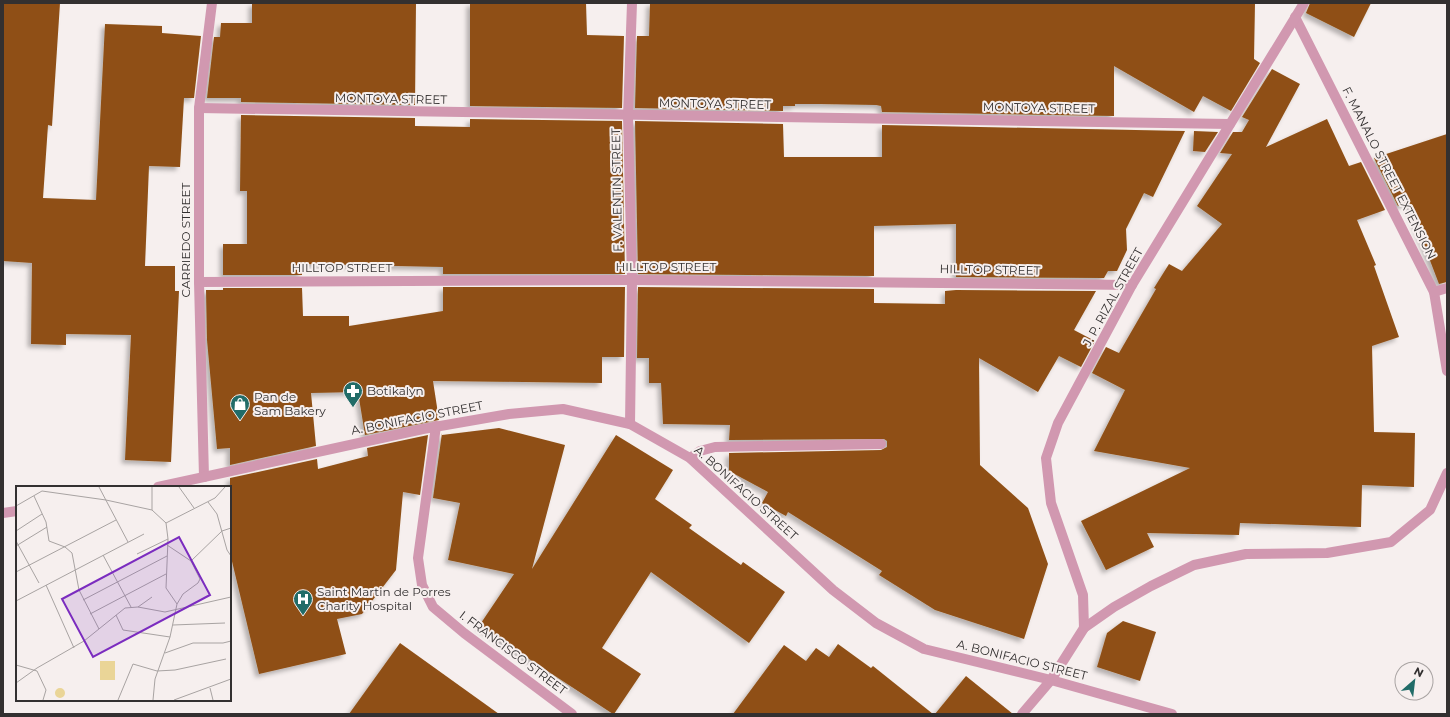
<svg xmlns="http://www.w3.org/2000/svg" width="1450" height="717" viewBox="0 0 1450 717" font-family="Montserrat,sans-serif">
  <defs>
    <filter id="shadow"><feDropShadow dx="-3.5" dy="3.5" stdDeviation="2" flood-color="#0004"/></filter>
  </defs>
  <rect width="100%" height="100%" fill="#f6efee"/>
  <g fill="#8f5015" filter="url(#shadow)">
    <path d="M 3,3 L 60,3 L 52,126 L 48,125 L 43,198 L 96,200 L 105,24 L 162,26 L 162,33 L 201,36 L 194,98 L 184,98 L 180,167 L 149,166 L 145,266 L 175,266 L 175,291 L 179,291 L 171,462 L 125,460 L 131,335 L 66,334 L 66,345 L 31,344 L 32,263 L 3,261 Z"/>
    <path d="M 252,3 L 416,3 L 415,105 L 241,102 L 241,98 L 207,98 L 214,37 L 220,37 L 221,23 L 252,23 Z"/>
    <path d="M 470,3 L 586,3 L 587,35 L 624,36 L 622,108 L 470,106 Z"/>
    <path d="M 650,3 L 1255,3 L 1254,59 L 1260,63 L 1231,111 L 1203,96 L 1194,112 L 1114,66 L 1114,116 L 882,112 L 881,106 L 876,105 L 819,104 L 795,104 L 795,106 L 783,106 L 783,111 L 635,108 L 637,36 L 649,36 Z"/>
    <path d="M 1310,3 L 1371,3 L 1354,37 L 1306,13 Z"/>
    <path d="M 1272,69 L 1300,84 L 1266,147 L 1327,119 L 1349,166 L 1361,162 L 1385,210 L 1357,220 L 1376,265 L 1374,266 L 1399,337 L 1372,346 L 1374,432 L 1415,433 L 1414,487 L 1362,485 L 1361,527 L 1240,523 L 1239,535 L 1147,533 L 1154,547 L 1106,570 L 1081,521 L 1190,468 L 1094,451 L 1125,390 L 1092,373 L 1106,347 L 1119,353 L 1156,289 L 1154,288 L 1169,264 L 1182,271 L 1222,224 L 1197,206 L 1232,154 L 1220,153 L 1233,132 L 1242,132 L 1249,120 L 1242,117 Z"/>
    <path d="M 241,115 L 415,118 L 415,126 L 470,127 L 470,119 L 622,121 L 625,274 L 443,274 L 443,267 L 304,264 L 302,266 L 302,275 L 223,275 L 223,244 L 247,244 L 247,191 L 240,191 Z"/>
    <path d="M 635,121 L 783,124 L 784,157 L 882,157 L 882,125 L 1185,131 L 1153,197 L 1144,193 L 1126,229 L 1127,250 L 1117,271 L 1108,271 L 1104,278 L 956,277 L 956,224 L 874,226 L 874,276 L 638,274 Z"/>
    <path d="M 1194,131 L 1218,132 L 1205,152 L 1193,151 Z"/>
    <path d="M 1447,134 L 1447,282 L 1439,284 L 1408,203 L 1398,206 L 1374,158 Z"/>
    <path d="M 443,287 L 625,287 L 624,357 L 602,357 L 602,383 L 433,381 L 439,420 L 365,435 L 358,392 L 311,393 L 316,446 L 230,465 L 230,448 L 217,449 L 207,340 L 206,290 L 223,290 L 223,288 L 302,288 L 303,316 L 349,316 L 349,326 L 443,311 Z"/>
    <path d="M 638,287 L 874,289 L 874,303 L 945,304 L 945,291 L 956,290 L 1096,291 L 1074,330 L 1095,341 L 1081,367 L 1059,356 L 1038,392 L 979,358 L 980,465 L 1028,508 L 1048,564 L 1024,639 L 935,610 L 879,575 L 882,571 L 788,512 L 786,516 L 762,503 L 768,492 L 729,471 L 729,453 L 881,450 L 887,447 L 887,441 L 884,439 L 729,440 L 730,425 L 663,424 L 661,383 L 649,383 L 649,358 L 637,358 Z"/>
    <path d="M 499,428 L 565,445 L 532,569 L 616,435 L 673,470 L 655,499 L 692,525 L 689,528 L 741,565 L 743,562 L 785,592 L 749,643 L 651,572 L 602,648 L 641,674 L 614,714 L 613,714 L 479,626 L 514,574 L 448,560 L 460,503 L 433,498 L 442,433 L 442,435 Z"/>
    <path d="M 428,435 L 420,495 L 403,492 L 396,570 L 362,614 L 337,619 L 346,654 L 259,674 L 230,553 L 230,478 L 317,459 L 318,469 L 368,456 L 367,448 Z"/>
    <path d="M 1123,621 L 1156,632 L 1140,681 L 1097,667 L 1107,633 Z"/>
    <path d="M 400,643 L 499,714 L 349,714 Z"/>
    <path d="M 838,644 L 871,668 L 873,666 L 933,714 L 733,714 L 784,645 L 806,661 L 816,648 L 829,657 Z"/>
    <path d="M 966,676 L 1013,714 L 935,714 Z"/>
  </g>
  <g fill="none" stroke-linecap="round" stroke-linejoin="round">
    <g stroke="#d198b0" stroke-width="10">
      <path d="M 1295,17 L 1434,292 L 1447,371"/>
      <path d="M 199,108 L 1230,124"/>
      <path d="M 199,282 L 632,280 L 1132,285"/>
      <path d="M 1434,292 L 1447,288"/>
      <path d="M 630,424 L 632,280 L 628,116 L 632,3"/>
      <path d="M 436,426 L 418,558 L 422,585 L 433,607 L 464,633 L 572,714"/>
      <path d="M 690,458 L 700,451 L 715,447 L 881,444"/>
      <path d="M 204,477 L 199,282 L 199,108 L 212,3"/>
      <path d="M 158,487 L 423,429 L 509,414 L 563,409 L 630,424 L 690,458 L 833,590 L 876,623 L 924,649 L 1051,680 L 1172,714"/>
      <path d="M 3,513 L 17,511"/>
      <path d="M 1084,628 L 1083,595 L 1051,503 L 1046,458 L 1058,423 L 1132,285 L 1304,3"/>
      <path d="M 1022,714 L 1051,680 L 1084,628 L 1114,607 L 1151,586 L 1194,565 L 1246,554 L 1327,553 L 1391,542 L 1430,510 L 1447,473"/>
    </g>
  </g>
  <defs>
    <g id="pharmacy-pin" transform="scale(1)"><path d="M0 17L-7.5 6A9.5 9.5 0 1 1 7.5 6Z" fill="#216c68" stroke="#f6efee"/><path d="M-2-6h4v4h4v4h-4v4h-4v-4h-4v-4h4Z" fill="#fff"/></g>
    <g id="shop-pin" transform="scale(1)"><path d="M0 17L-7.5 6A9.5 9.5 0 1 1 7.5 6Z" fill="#216c68" stroke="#f6efee"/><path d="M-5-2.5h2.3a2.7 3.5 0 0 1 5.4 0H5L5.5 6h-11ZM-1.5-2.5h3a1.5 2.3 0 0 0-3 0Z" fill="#fff"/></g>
    <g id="hospital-pin" transform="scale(1)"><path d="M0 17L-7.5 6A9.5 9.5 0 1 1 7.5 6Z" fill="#216c68" stroke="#f6efee"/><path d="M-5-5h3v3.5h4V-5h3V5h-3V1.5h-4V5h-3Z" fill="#fff"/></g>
  </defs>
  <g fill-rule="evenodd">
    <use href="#pharmacy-pin" x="353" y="391"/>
    <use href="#shop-pin" x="240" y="404"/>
    <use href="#hospital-pin" x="303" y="599"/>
  </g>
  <g text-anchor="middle" stroke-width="4" stroke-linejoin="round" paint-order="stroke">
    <g font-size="12" fill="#333030" stroke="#f6efee">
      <text transform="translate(391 99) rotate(1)" y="4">MONTOYA STREET</text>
      <text transform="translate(715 104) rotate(1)" y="4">MONTOYA STREET</text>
      <text transform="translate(1039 108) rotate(1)" y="4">MONTOYA STREET</text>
      <text transform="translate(1389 173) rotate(63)" y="4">F. MANALO STREET EXTENSION</text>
      <text transform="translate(617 190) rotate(-91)" y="4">F. VALENTIN STREET</text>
      <text transform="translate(186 240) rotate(-90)" y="4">CARRIEDO STREET</text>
      <text x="666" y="271">HILLTOP STREET</text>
      <text x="342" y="272">HILLTOP STREET</text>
      <text transform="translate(990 270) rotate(1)" y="4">HILLTOP STREET</text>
      <text transform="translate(1113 297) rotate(-61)" y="4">J. P. RIZAL STREET</text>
      <text transform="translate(417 418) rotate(-11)" y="4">A. BONIFACIO STREET</text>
      <text transform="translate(746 493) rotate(42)" y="4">A. BONIFACIO STREET</text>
      <text transform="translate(513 653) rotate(37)" y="4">I. FRANCISCO STREET</text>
      <text transform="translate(1022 660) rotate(14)" y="4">A. BONIFACIO STREET</text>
    </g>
    <g font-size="12" fill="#333030" stroke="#f6efee" text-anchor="start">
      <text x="367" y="395">Botikalyn</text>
      <text x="254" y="401">Pan de<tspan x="254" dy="14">Sam Bakery</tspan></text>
      <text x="317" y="596">Saint Martin de Porres<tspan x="317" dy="14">Charity Hospital</tspan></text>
    </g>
  </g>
  <g transform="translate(16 486)">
    <rect width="215" height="215" fill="#f6efee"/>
    <path d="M 84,175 L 99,175 L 99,194 L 84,194 ZM39 207a5 5 0 1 1 10 0a5 5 0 1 1-10 0Z" fill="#ead597"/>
    <path fill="none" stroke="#a8a3a2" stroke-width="1" d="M 83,1 L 112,56M 163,1 L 178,22M 18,10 L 30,36 L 33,55 L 49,61 L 56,67 L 63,104 L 83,143M 192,16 L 201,28 L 211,64 L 215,70M 0,20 L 26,5 L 90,14 L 136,24 L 150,37 L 152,53 L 150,102 L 161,118M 136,24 L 136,1M 150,37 L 199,12 L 209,1M 0,45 L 26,28M 0,55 L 23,97M 0,60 L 31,41M 121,68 L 152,53M 87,69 L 115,121M 175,75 L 206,45 L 215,42M 0,86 L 100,34M 30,99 L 58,162M 67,114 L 151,70M 0,115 L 128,48M 122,121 L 136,111M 74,128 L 150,88M 100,129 L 107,144 L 154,151M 157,139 L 209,137M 149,167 L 177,157 L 207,157 L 215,155M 0,179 L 21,185 L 30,204 L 27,214M 0,197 L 21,182 L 68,155 L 109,122 L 122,121 L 149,126 L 215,111M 194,202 L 197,214M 102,214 L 117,178 L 141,185 L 159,184 L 210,173M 137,214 L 139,193 L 154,151 L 161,118 L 167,108 L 182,97 L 184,93 L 175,75 L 151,59M 158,214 L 215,193"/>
    <path fill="#7b2cbf" fill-opacity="0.15" stroke="#7b2cbf" stroke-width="2" d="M 163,51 L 194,109 L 77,171 L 46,113 Z"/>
    <rect width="215" height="215" fill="none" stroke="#333030" stroke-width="2"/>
  </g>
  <rect width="1450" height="717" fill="none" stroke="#333030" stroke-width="8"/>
  <g transform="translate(1414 681) rotate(28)"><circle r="19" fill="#f6efee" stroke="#a8a3a2"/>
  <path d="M0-3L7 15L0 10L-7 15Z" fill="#216c68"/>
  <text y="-6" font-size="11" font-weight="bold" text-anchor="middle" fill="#333030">N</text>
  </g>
</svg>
